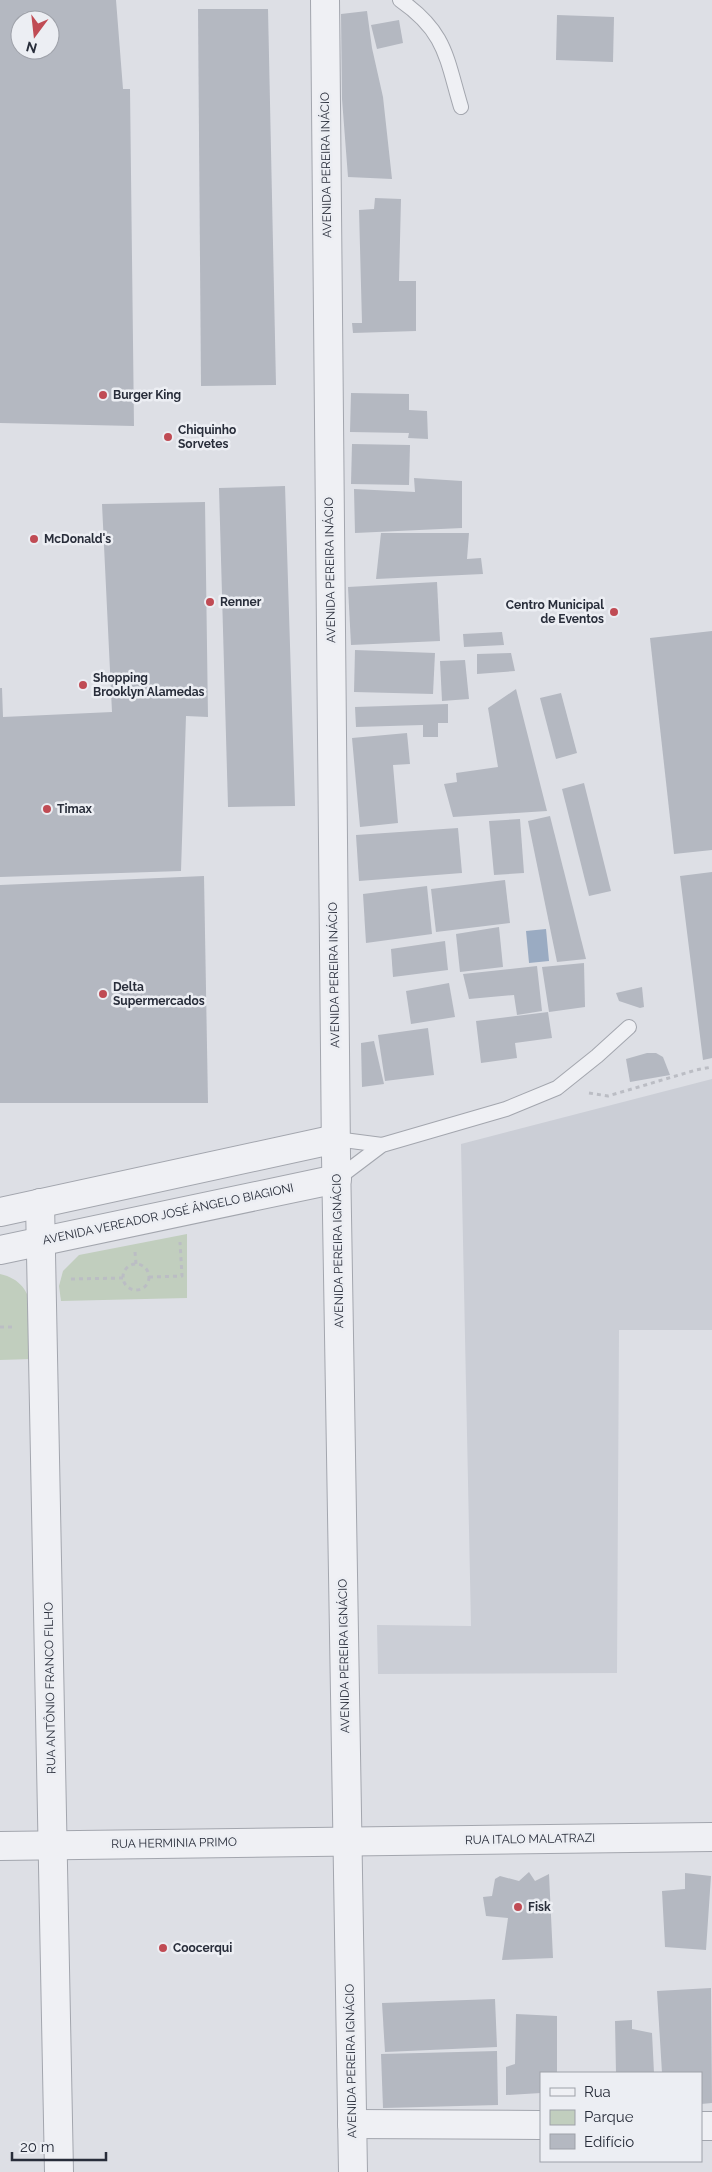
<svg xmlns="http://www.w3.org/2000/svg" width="712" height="2172" viewBox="0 0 712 2172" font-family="Raleway,sans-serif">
  <rect width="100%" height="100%" fill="#dddfe5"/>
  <path fill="#cbced6" d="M 712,1079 L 712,1330 L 619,1330 L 617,1673 L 378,1674 L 377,1625 L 471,1626 L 461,1144 Z"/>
  <g fill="#c1cebe">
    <path d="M 187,1234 L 187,1298 L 61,1301 L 59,1286 L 63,1271 L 79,1255 Z"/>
    <path d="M 0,1274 C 41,1283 32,1327 32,1359 L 0,1360 Z"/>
  </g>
  <path fill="#9aabc2" d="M 546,929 L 549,961 L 529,963 L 526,931 Z"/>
  <g fill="#b4b8c1" fill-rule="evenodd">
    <path d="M 0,0 L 116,0 L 123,89 L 130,89 L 134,426 L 0,423 ZM 20,20 L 50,20 L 50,50 L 20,50 Z"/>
    <path d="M 198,9 L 268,9 L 276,385 L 201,386 Z"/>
    <path d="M 367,11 L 372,48 L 383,97 L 392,179 L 348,177 L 342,99 L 341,14 Z"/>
    <path d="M 557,15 L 614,17 L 613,62 L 556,60 Z"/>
    <path d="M 399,20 L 403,43 L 377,49 L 371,25 Z"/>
    <path d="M 375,198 L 401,199 L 399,281 L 416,281 L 416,331 L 353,333 L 352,323 L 362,323 L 359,210 L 374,209 Z"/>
    <path d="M 351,393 L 409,394 L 409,410 L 427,411 L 428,439 L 408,438 L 409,433 L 350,432 Z"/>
    <path d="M 352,444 L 410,445 L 409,485 L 351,484 Z"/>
    <path d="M 414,478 L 462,481 L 462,528 L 355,533 L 354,489 L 415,492 Z"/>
    <path d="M 285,486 L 295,806 L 228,807 L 219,488 Z"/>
    <path d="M 205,502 L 208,717 L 186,716 L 181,871 L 0,877 L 0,688 L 2,688 L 3,717 L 112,712 L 102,504 Z"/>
    <path d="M 381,533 L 469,533 L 467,559 L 481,558 L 483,574 L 376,579 Z"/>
    <path d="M 437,582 L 440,641 L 351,645 L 348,587 Z"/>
    <path d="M 712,631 L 712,850 L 674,854 L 650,638 Z"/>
    <path d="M 502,632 L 504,645 L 464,647 L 463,634 Z"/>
    <path d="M 355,650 L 435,653 L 433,694 L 354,692 Z"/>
    <path d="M 511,653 L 515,671 L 477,674 L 477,654 Z"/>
    <path d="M 465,660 L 469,699 L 442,701 L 440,661 Z"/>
    <path d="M 516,689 L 547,811 L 453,817 L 444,784 L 457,782 L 456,773 L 498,767 L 488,708 Z"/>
    <path d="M 561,693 L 577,753 L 556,759 L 540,698 Z"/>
    <path d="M 448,704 L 448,723 L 438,723 L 438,737 L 423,737 L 423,725 L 356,727 L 355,707 Z"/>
    <path d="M 407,733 L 410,764 L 393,765 L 398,823 L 360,827 L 352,738 Z"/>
    <path d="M 584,783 L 611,891 L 589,896 L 562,789 Z"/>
    <path d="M 550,816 L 586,959 L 557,962 L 528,821 Z"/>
    <path d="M 520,819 L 524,873 L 494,875 L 489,821 Z"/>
    <path d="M 458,828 L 462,873 L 359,881 L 356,835 Z"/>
    <path d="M 712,872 L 712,1058 L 703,1060 L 680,876 Z"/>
    <path d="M 204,876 L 208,1103 L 0,1103 L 0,885 Z"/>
    <path d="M 505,880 L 510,923 L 436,932 L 431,889 Z"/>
    <path d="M 427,886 L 432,934 L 366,943 L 363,894 Z"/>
    <path d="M 499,927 L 503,967 L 460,972 L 456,934 Z"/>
    <path d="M 445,941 L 448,970 L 393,977 L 391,949 Z"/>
    <path d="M 584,963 L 585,1007 L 549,1012 L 542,967 Z"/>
    <path d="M 537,966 L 542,1011 L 517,1015 L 514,995 L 469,999 L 463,974 Z"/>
    <path d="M 449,983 L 455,1017 L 411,1024 L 406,991 Z"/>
    <path d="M 642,987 L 644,1007 L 640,1008 L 619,1001 L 616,993 Z"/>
    <path d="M 548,1012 L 552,1038 L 515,1043 L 517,1058 L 481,1063 L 476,1021 Z"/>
    <path d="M 428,1028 L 434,1075 L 385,1081 L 378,1035 Z"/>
    <path d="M 374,1041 L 384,1084 L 362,1087 L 361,1043 Z"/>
    <path d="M 647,1053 L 656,1053 L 663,1057 L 670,1075 L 630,1082 L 626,1059 Z"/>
    <path d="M 529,1872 L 535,1881 L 549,1874 L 553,1958 L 502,1960 L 508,1918 L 486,1916 L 483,1897 L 492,1896 L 495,1879 L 500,1876 L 519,1881 Z"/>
    <path d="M 685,1873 L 711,1876 L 706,1950 L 665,1947 L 662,1891 L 685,1889 Z"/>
    <path d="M 711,1988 L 712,2103 L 701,2104 L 701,2073 L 662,2073 L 657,1991 Z"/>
    <path d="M 495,1999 L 497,2047 L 385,2052 L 382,2003 Z"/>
    <path d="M 516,2014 L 557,2016 L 557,2073 L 541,2073 L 541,2093 L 506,2095 L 506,2067 L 515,2064 Z"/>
    <path d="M 632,2020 L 632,2029 L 652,2033 L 654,2073 L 616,2073 L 615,2021 Z"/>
    <path d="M 497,2051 L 498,2105 L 383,2108 L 381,2054 Z"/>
  </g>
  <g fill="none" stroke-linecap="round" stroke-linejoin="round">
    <g stroke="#a3a6ae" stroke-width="16">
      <g id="service">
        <path d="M 400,0 C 446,32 446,57 461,107"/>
        <path d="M 336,1139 L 382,1145"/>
        <path d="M 337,1179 L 382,1145 L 506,1109 L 557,1088 L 597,1056 L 629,1027"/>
      </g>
    </g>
    <g stroke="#a3a6ae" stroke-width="30">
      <g id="minor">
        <path d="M 40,1203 L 59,2172"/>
        <path d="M 0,1212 L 336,1139"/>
        <path d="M 0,1250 L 337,1179"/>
        <path d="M 0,1846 L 712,1837"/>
        <path d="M 352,2124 L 541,2125"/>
        <path d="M 701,2126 L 712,2126"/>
      </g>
    </g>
    <g stroke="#a3a6ae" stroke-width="30">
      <path id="tertiary" d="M 325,0 L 336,1156 L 353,2172"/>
    </g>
    <g stroke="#bbbdc4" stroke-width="3" stroke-dasharray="4 4" stroke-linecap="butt">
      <path d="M 589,1093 L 608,1096 L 696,1070 L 712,1067"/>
      <path d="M 135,1252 L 136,1264"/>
      <circle cx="136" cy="1277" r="13"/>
      <path d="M 149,1277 L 182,1276 L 180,1242"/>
      <path d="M 71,1279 L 123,1278"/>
      <path d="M 0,1327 L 12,1327"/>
    </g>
    <use href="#service" stroke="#eff0f4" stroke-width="14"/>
    <use href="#minor" stroke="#eff0f4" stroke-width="28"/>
    <use href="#tertiary" stroke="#eff0f4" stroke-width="28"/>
  </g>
  <g fill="#c04b54" stroke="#eceef3" stroke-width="2">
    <circle cx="103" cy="395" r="5"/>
    <circle cx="168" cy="437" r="5"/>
    <circle cx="34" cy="539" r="5"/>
    <circle cx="210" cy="602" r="5"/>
    <circle cx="614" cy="612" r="5"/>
    <circle cx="83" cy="685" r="5"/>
    <circle cx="47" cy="809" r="5"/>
    <circle cx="103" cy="994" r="5"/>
    <circle cx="518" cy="1907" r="5"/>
    <circle cx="163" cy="1948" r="5"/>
  </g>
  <g text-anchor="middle" stroke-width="5" stroke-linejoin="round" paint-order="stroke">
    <g font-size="12" fill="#282d3a" stroke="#eceef3">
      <text transform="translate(326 165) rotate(-91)" y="4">AVENIDA PEREIRA INÁCIO</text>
      <text transform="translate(330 570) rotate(-91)" y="4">AVENIDA PEREIRA INÁCIO</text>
      <text transform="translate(334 975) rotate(-91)" y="4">AVENIDA PEREIRA INÁCIO</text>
      <text transform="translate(168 1214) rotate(-12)" y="4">AVENIDA VEREADOR JOSÉ ÂNGELO BIAGIONI</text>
      <text transform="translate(338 1251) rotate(-91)" y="4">AVENIDA PEREIRA IGNÁCIO</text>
      <text transform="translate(344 1656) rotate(-91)" y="4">AVENIDA PEREIRA IGNÁCIO</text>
      <text transform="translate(50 1688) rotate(-91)" y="4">RUA ANTÔNIO FRANCO FILHO</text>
      <text transform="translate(530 1839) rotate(-1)" y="4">RUA ITALO MALATRAZI</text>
      <text transform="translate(174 1843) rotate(-1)" y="4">RUA HERMINIA PRIMO</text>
      <text transform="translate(351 2061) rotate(-91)" y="4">AVENIDA PEREIRA IGNÁCIO</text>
    </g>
    <g font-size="12" font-weight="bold" fill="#282d3a" stroke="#eceef3" text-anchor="start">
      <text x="113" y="399">Burger King</text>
      <text x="178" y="434">Chiquinho<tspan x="178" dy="14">Sorvetes</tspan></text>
      <text x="44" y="543">McDonald's</text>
      <text x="220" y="606">Renner</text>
      <text x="604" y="609" text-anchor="end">Centro Municipal<tspan x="604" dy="14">de Eventos</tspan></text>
      <text x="93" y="682">Shopping<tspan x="93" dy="14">Brooklyn Alamedas</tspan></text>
      <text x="57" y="813">Timax</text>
      <text x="113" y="991">Delta<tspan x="113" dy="14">Supermercados</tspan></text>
      <text x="528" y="1911">Fisk</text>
      <text x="173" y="1952">Coocerqui</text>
    </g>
  </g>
  <rect x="540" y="2072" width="162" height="90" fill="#eceef3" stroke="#9ea1a9"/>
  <rect x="550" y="2088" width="25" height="8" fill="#eff0f4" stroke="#9ea1a9"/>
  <text x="584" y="2097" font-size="15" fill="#282d3a">Rua</text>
  <rect x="550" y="2110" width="25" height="15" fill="#c1cebe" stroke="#9ea1a9"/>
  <text x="584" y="2122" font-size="15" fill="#282d3a">Parque</text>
  <rect x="550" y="2134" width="25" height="15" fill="#b4b8c1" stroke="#9ea1a9"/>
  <text x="584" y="2147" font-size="15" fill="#282d3a">Edifício</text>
  <g transform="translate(35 35) rotate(195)"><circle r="24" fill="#eceef3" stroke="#9ea1a9"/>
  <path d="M0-4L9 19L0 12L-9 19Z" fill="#c04b54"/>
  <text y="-8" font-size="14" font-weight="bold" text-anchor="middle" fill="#282d3a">N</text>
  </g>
  <path d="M12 2152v8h94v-8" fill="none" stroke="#282d3a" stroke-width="2.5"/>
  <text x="20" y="2152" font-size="15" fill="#282d3a" stroke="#eceef3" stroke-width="4" paint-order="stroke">20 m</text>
</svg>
